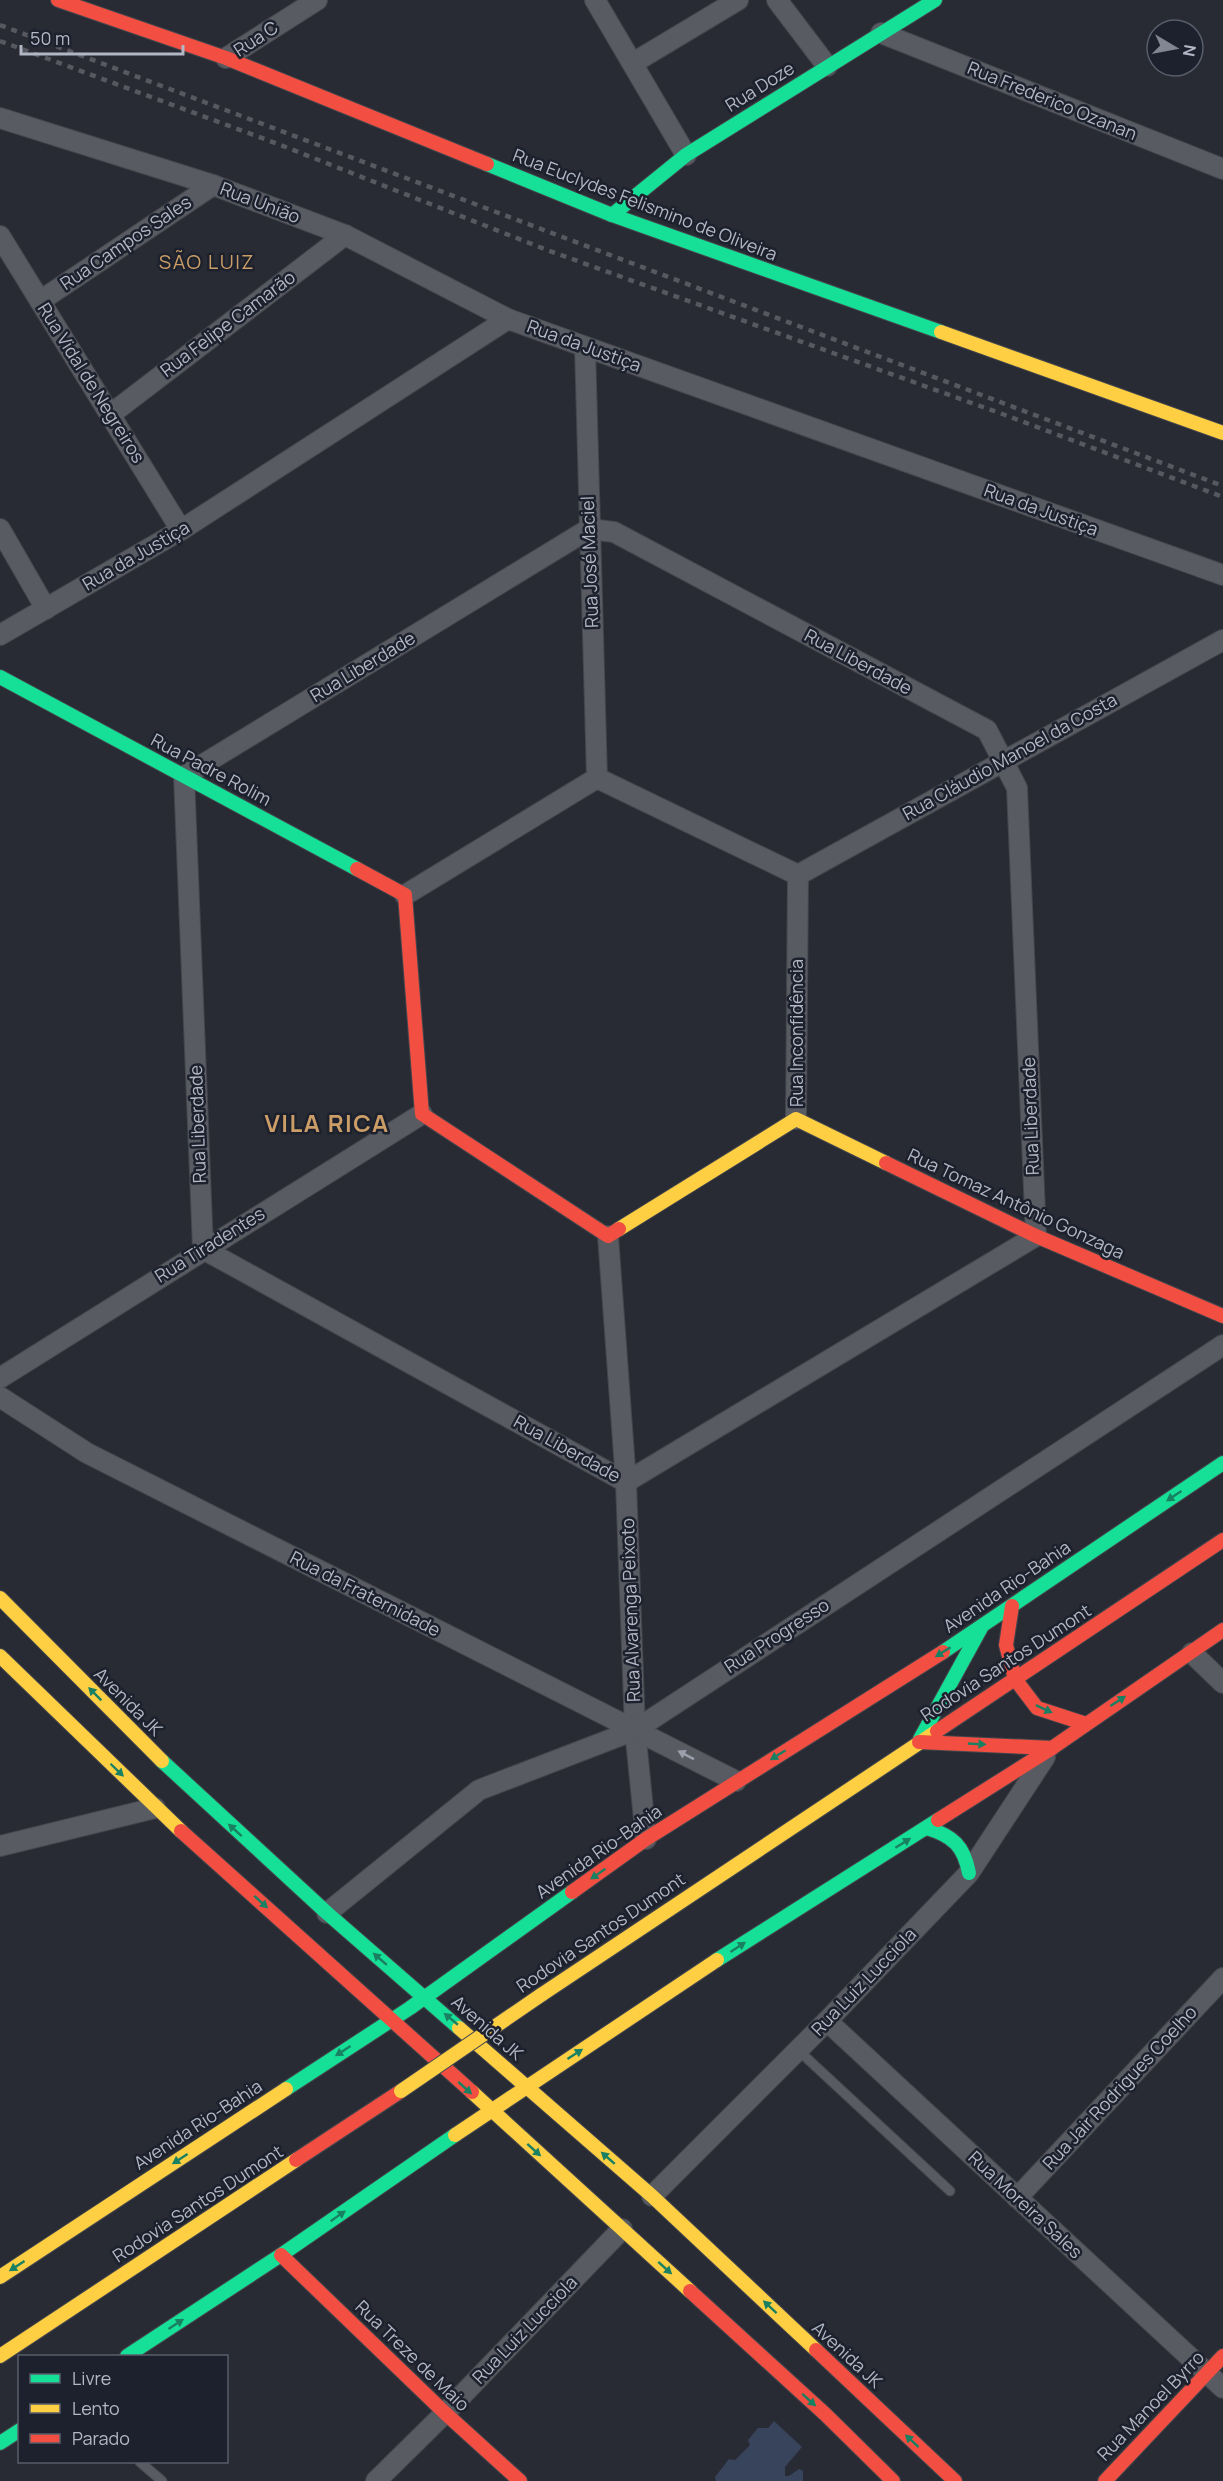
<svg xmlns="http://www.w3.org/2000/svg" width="1223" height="2481" viewBox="0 0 1223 2481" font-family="Manrope,sans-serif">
  <rect width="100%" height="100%" fill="#282b33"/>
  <path fill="#38445c" d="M 774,2421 L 802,2447 L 785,2467 L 785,2476 L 789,2476 L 799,2469 L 803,2471 L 803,2481 L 716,2481 L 715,2477 L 729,2459 L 735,2460 L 750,2445 L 748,2440 L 758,2428 L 768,2428 Z"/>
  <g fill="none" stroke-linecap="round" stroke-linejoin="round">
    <g stroke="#44464c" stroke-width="11">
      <g id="lane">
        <path d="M 798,2050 L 950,2191"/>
        <path d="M 140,2462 L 162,2481"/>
      </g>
    </g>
    <g stroke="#44464c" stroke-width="22">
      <g id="street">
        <path d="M 595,0 L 686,155"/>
        <path d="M 777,0 L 827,66"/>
        <path d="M 881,33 L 1223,169"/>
        <path d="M 226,58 L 317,0"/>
        <path d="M 633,63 L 738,0"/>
        <path d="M 0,118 L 213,185 L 345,235 L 508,319"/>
        <path d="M 0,236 L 181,530"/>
        <path d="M 40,301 L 213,185"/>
        <path d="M 585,347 L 597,778"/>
        <path d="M 111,414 L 345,235"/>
        <path d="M 0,529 L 46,609"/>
        <path d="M 589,529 L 614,532 L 987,730 L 1017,788 L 1036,1236 L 626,1482 L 203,1249 L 184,776 Z"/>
        <path d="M 0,635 L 181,530 L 508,319 L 1223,575"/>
        <path d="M 798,875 L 1223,640"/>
        <path d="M 405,895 L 597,778 L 798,875 L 796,1119"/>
        <path d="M 608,1236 L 626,1482 L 635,1730 L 646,1839"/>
        <path d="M 0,1378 L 422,1114"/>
        <path d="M 0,1397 L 87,1453 L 736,1781"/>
        <path d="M 1192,1653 L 1223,1683"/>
        <path d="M 0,1846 L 155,1808"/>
        <path d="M 327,1913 L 479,1790 L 635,1730 L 1223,1345"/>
        <path d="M 827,2021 L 1223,2388"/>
        <path d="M 652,2196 L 827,2021 L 969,1873 L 1045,1757"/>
        <path d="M 1017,2198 L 1223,1978"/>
        <path d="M 376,2481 L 445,2413 L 622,2229"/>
      </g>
    </g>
    <g stroke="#44464c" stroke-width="16">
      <g id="fast">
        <path d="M 487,164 L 612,215 L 941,332"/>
        <path d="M 612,215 L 686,155 L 935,0"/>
        <path d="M 0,677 L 357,869"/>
        <path d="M 943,1652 L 1223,1463"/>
        <path d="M 920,1739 L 981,1628"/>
        <path d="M 162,1761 L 327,1913 L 459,2028"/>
        <path d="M 927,1828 C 953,1836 964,1846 969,1873"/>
        <path d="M 717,1960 L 938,1820"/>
        <path d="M 286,2089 L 410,2008 L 572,1892"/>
        <path d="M 127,2356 L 281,2255 L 455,2135"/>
        <path d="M 0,2443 L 20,2430"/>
      </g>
    </g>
    <g stroke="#44464c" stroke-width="16">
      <g id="slow">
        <path d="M 941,332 L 1223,433"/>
        <path d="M 619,1229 L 796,1119 L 886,1163"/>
        <path d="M 0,1598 L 162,1761"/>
        <path d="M 0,1656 L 181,1831"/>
        <path d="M 541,1995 L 937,1731"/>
        <path d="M 459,2028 L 652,2196 L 816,2350"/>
        <path d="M 472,2092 L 690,2291"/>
        <path d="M 455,2135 L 717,1960"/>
        <path d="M 0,2277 L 286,2089"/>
        <path d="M 0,2356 L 296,2160"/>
      </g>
    </g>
    <g stroke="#44464c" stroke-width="16">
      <g id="jam">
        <path d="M 58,0 L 226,58 L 487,164"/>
        <path d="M 357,869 L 405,895 L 422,1114 L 608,1236 L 619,1229"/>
        <path d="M 886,1163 L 1036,1236 L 1223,1316"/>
        <path d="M 1012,1606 L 1006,1645 L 1015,1679 L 1037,1708 L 1083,1723"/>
        <path d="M 937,1731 L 1223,1540"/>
        <path d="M 919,1742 L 1052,1748"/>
        <path d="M 938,1820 L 1052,1748 L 1223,1630"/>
        <path d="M 181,1831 L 472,2092"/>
        <path d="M 572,1892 L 646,1839 L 943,1652"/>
        <path d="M 296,2160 L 401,2091"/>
        <path d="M 281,2255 L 445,2413 L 520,2481"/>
        <path d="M 690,2291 L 825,2414 L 893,2481"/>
        <path d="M 816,2350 L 955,2481"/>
        <path d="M 1105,2481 L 1223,2356"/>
      </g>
    </g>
    <use href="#lane" stroke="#585b62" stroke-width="9"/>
    <use href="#street" stroke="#585b62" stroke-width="20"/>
    <use href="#fast" stroke="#16e098" stroke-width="14"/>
    <use href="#slow" stroke="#ffcf43" stroke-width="14"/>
    <use href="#jam" stroke="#f24e42" stroke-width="14"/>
    <g stroke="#56595f" stroke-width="4.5" stroke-dasharray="6 6" stroke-linecap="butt">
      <path d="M 0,25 L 1223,486"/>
      <path d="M 0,41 L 278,144 L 547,250 L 1005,415 L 1223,497"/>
    </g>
    <g stroke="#45474f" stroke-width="16" stroke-linecap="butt">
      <path id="slow-bridge" d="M 401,2091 L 541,1995"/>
    </g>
    <use href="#slow-bridge" stroke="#ffcf43" stroke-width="14"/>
  </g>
  <defs><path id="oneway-solid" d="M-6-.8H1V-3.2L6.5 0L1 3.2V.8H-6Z" transform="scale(1.5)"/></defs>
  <g fill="#198062">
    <use href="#oneway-solid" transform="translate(1174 1496) rotate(146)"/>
    <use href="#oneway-solid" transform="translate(943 1652) rotate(148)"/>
    <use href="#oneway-solid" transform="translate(95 1694) rotate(-135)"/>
    <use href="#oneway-solid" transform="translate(1118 1701) rotate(-33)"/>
    <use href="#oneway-solid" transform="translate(1044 1709) rotate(25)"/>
    <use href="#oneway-solid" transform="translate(977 1744) rotate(3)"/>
    <use href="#oneway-solid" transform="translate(778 1755) rotate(148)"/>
    <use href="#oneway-solid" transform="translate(117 1770) rotate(44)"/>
    <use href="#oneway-solid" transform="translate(235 1830) rotate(-138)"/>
    <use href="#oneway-solid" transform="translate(903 1843) rotate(-32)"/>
    <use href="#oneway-solid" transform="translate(598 1874) rotate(145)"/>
    <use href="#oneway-solid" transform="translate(261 1902) rotate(42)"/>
    <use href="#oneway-solid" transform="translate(738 1947) rotate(-33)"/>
    <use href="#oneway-solid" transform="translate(380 1959) rotate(-139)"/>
    <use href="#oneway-solid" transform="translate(451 2019) rotate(-140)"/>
    <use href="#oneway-solid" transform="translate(343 2051) rotate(147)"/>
    <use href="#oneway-solid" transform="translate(575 2054) rotate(-33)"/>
    <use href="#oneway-solid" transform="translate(465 2088) rotate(42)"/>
    <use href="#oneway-solid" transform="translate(534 2150) rotate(42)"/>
    <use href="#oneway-solid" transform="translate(608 2158) rotate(-139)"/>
    <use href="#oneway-solid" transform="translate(180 2159) rotate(147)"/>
    <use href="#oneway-solid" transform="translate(338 2216) rotate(-35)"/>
    <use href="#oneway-solid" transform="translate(17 2266) rotate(147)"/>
    <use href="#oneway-solid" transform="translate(665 2268) rotate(42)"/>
    <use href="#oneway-solid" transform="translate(770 2307) rotate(-137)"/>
    <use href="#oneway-solid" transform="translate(176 2324) rotate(-33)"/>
    <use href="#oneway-solid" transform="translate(809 2400) rotate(42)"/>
    <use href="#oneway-solid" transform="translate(912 2441) rotate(-137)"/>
  </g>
  <use fill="#9ca0ac" href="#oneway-solid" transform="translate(686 1755) rotate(-153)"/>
  <g text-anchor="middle" stroke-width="5" stroke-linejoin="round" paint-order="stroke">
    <g font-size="18" fill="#b2b7c5" stroke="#1c212d">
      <text transform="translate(256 39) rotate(-33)" y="6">Rua C</text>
      <text transform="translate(760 87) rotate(-32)" y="6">Rua Doze</text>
      <text transform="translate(1052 101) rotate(22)" y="6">Rua Frederico Ozanan</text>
      <text transform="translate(260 203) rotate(21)" y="6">Rua União</text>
      <text transform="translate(645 205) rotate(21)" y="6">Rua Euclydes Felismino de Oliveira</text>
      <text transform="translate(126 243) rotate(-34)" y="6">Rua Campos Sales</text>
      <text transform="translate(228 324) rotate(-37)" y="6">Rua Felipe Camarão</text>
      <text transform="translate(584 346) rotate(20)" y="6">Rua da Justiça</text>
      <text transform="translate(91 383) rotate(58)" y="6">Rua Vidal de Negreiros</text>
      <text transform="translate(1041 510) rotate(20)" y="6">Rua da Justiça</text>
      <text transform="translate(136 556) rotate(-30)" y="6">Rua da Justiça</text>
      <text transform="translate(590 562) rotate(-92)" y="6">Rua José Maciel</text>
      <text transform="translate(858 662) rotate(28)" y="6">Rua Liberdade</text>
      <text transform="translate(363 667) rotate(-31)" y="6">Rua Liberdade</text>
      <text transform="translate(1010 757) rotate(-29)" y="6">Rua Cláudio Manoel da Costa</text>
      <text transform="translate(211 770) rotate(28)" y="6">Rua Padre Rolim</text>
      <text transform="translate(797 1033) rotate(-90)" y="6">Rua Inconfidência</text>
      <text transform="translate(1031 1116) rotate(-92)" y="6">Rua Liberdade</text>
      <text transform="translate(198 1124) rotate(-92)" y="6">Rua Liberdade</text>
      <text transform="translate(1016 1204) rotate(25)" y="6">Rua Tomaz Antônio Gonzaga</text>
      <text transform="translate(210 1245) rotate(-32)" y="6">Rua Tiradentes</text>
      <text transform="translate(567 1449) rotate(29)" y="6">Rua Liberdade</text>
      <text transform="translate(1007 1587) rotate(-34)" y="6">Avenida Rio-Bahia</text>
      <text transform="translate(365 1594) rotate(27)" y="6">Rua da Fraternidade</text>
      <text transform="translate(631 1610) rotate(-92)" y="6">Rua Alvarenga Peixoto</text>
      <text transform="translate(777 1636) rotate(-33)" y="6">Rua Progresso</text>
      <text transform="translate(1006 1663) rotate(-33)" y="6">Rodovia Santos Dumont</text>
      <text transform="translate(128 1702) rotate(45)" y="6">Avenida JK</text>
      <text transform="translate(599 1852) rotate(-35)" y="6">Avenida Rio-Bahia</text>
      <text transform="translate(601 1933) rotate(-34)" y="6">Rodovia Santos Dumont</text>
      <text transform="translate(864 1982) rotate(-46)" y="6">Rua Luiz Lucciola</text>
      <text transform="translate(487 2028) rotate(41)" y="6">Avenida JK</text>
      <text transform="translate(1120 2088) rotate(-47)" y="6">Rua Jair Rodrigues Coelho</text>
      <text transform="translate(198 2125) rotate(-33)" y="6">Avenida Rio-Bahia</text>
      <text transform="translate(198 2204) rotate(-33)" y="6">Rodovia Santos Dumont</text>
      <text transform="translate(1025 2205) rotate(43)" y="6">Rua Moreira Sales</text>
      <text transform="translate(525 2330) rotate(-46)" y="6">Rua Luiz Lucciola</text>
      <text transform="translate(847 2355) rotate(43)" y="6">Avenida JK</text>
      <text transform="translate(412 2356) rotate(44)" y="6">Rua Treze de Maio</text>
      <text transform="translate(1151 2406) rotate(-46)" y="6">Rua Manoel Byrro</text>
    </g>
    <g font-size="20" letter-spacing="1.5" fill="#cb9d67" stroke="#1c212d">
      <text x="207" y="269">SÃO LUIZ</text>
    </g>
    <g font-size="24" font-weight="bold" letter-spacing="1.5" fill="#cb9d67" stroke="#1c212d">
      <text x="327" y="1132">VILA RICA</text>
    </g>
  </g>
  <rect x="18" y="2355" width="210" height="108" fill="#1c212d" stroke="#585d6a" stroke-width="1.5"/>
  <rect x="30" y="2374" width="30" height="9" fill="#16e098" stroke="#585d6a" stroke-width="1.5"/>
  <text x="72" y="2385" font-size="18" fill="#b2b7c5">Livre</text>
  <rect x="30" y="2404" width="30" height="9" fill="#ffcf43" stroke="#585d6a" stroke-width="1.5"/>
  <text x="72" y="2415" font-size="18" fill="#b2b7c5">Lento</text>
  <rect x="30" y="2434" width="30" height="9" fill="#f24e42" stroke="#585d6a" stroke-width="1.5"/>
  <text x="72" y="2445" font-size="18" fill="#b2b7c5">Parado</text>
  <g transform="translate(1175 48) rotate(100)"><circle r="28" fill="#1c212d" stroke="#585d6a" stroke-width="1.5"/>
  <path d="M0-4.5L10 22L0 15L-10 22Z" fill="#828692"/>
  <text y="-9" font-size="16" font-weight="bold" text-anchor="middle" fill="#b2b7c5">N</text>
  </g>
  <path d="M21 45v9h162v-9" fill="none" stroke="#b2b7c5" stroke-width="3"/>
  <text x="30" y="45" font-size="18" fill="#b2b7c5" stroke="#1c212d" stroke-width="4.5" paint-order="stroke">50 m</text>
</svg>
